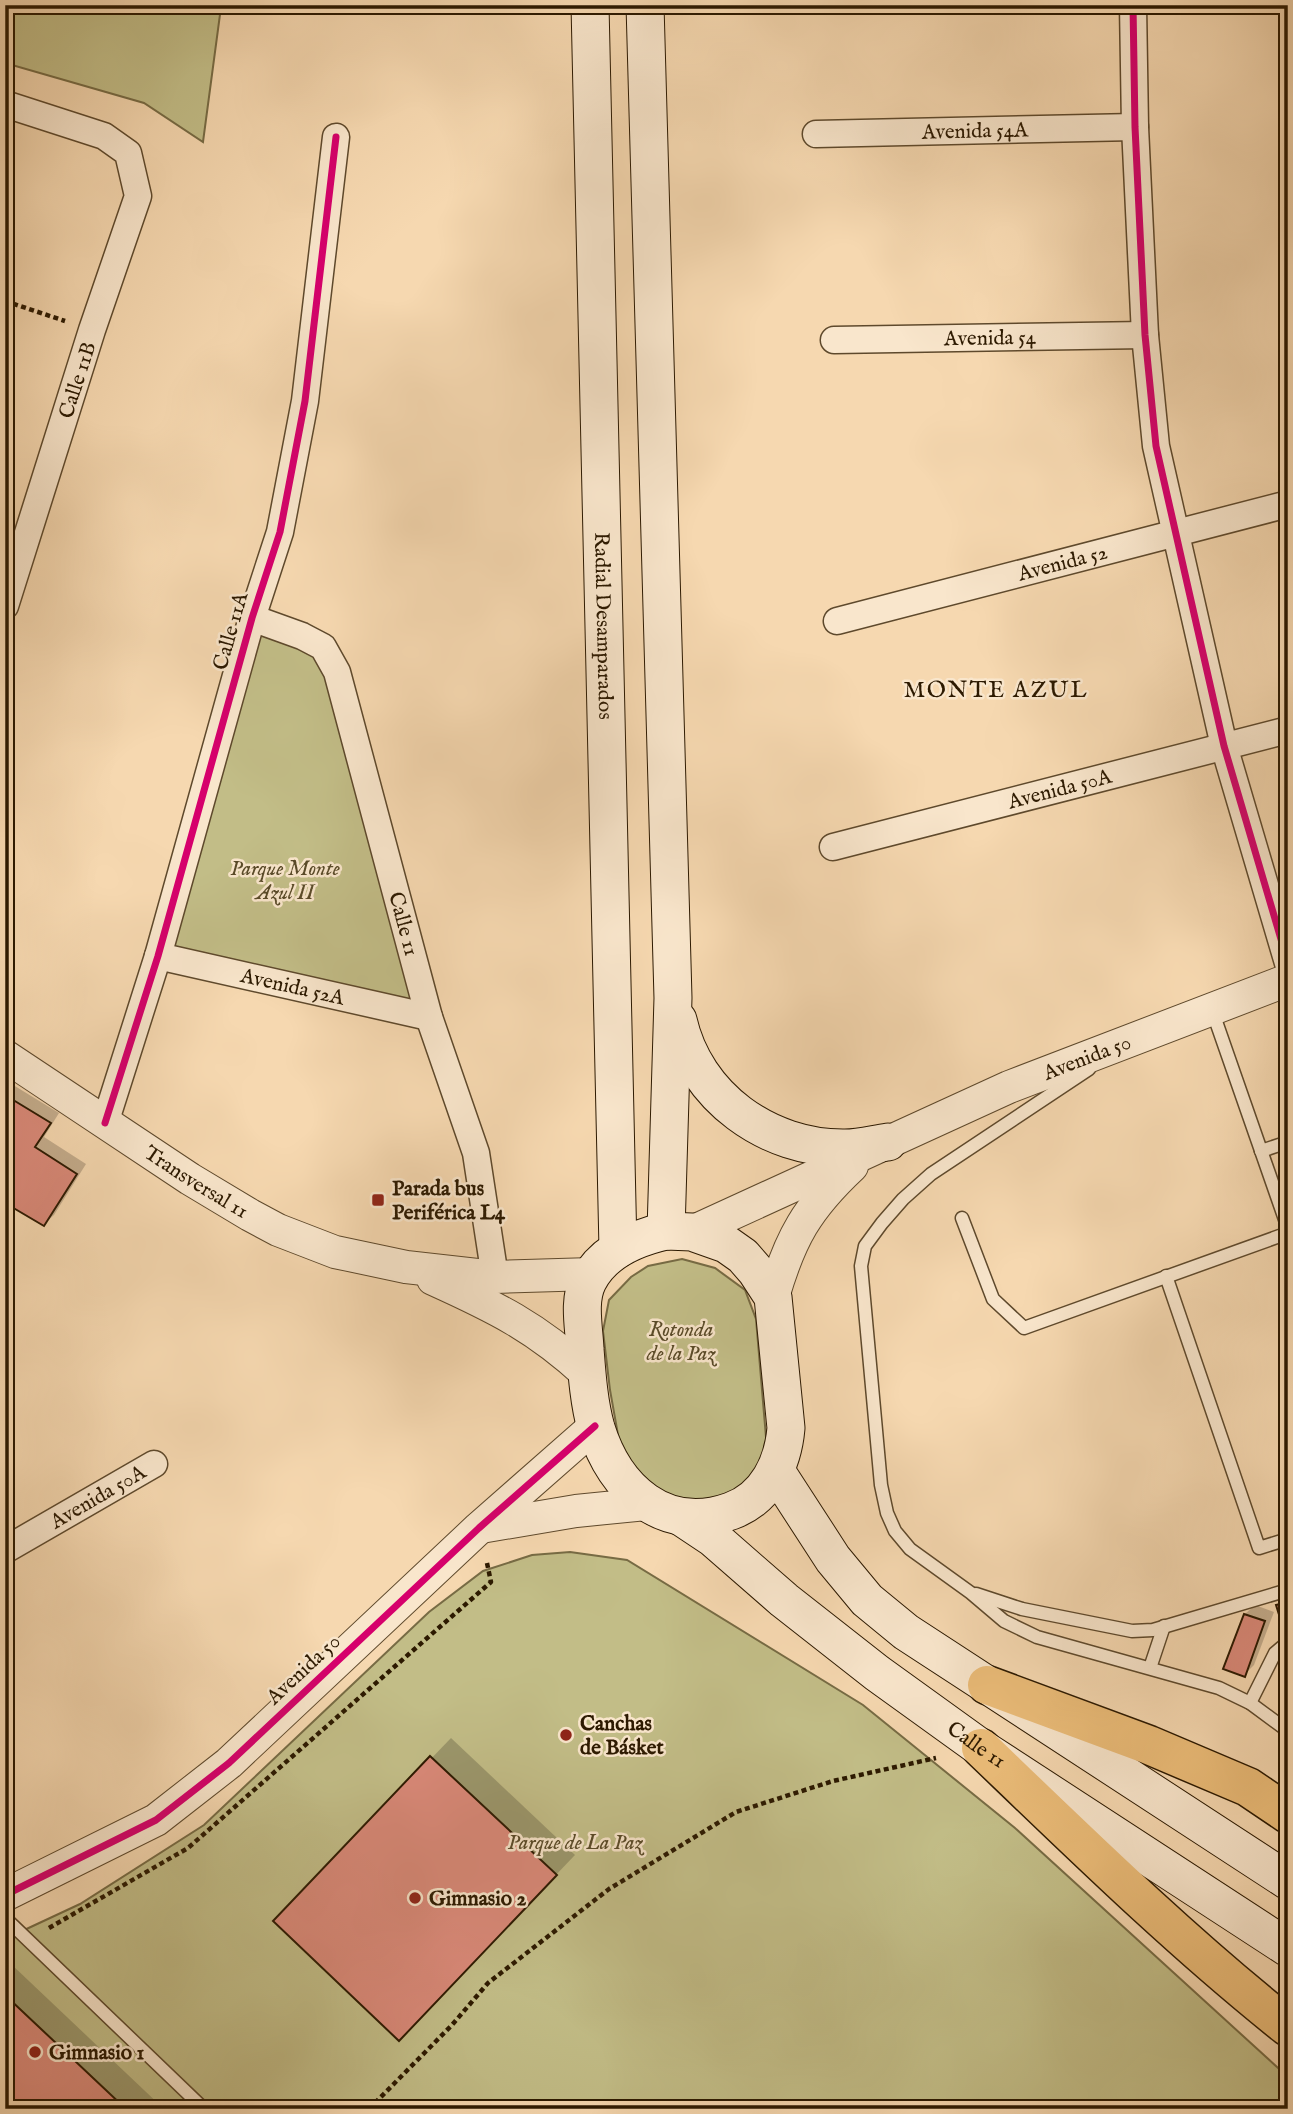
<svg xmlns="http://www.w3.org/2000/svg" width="1293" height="2114" viewBox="0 0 1293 2114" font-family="'IM FELL English',serif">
  <rect width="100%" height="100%" fill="#f6d8b0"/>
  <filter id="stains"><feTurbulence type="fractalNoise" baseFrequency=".00286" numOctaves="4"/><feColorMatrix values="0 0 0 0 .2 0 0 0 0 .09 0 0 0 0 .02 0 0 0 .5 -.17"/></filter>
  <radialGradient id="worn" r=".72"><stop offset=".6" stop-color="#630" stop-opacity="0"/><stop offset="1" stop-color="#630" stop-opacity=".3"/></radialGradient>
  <g fill="#c2bd87" stroke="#776b44" stroke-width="2">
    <path d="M 5,5 L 221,7 L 203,142 L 144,103 L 5,63 Z"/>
    <path d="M 252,618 L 323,647 L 429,1017 L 158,956 Z"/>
    <path d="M 682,1259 L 715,1268 L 745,1290 L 756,1319 L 767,1449 L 751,1487 L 673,1510 L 623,1463 L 610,1390 L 603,1331 L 609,1300 L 631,1277 L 648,1266 Z"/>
    <path d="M 570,1552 L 627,1560 L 863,1705 L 1015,1828 L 1288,2077 L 1288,2109 L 5,2109 L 5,1939 L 80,1904 L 204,1825 L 429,1612 L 483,1571 L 532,1555 Z"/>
  </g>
  <g fill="#0003">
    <path d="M 5,1080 L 59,1113 L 44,1137 L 86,1164 L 54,1215 L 44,1224 L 8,1201 L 5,1205 Z"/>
    <path d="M 1255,1605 L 1274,1612 L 1254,1665 L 1244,1675 L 1245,1614 Z"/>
    <path d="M 451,1738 L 575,1855 L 418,2019 L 275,1921 Z"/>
    <path d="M 11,1964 L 164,2109 L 5,2109 L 5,1969 Z"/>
  </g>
  <g fill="#da8979" stroke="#2c1900" stroke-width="2">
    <path d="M 5,1095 L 51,1123 L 35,1147 L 77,1174 L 44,1226 L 5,1203 Z"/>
    <path d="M 1288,1602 L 1288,1633 L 1285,1634 L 1276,1605 Z"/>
    <path d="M 1244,1614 L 1265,1621 L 1245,1677 L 1223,1669 Z"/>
    <path d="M 430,1756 L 557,1875 L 399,2041 L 273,1921 Z"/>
    <path d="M 5,1995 L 126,2109 L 5,2109 Z"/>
  </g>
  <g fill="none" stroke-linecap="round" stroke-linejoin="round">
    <g stroke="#5e492c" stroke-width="15">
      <g id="service">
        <path d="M 1212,1010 L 1288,1228"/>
        <path d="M 1089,1069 L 931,1174 L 903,1199 L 882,1223 L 865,1246 L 861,1266 L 881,1485 L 887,1513 L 895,1531 L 910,1549 L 971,1593 L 1004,1621 L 1037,1637 L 1219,1688 L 1250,1703 L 1288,1731"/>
        <path d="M 1261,1151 L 1288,1142"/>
        <path d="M 962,1218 L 993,1299 L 1024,1328 L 1288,1233"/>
        <path d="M 1166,1276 L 1259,1548 L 1288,1539"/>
        <path d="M 976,1594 L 1022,1609 L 1132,1631 L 1153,1630 L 1288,1590"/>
        <path d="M 1150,1668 L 1164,1626"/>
        <path d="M 1250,1703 L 1275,1653 L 1288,1642"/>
        <path d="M 5,1918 L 204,2109"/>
      </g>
    </g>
    <g stroke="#5e492c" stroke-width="29">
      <g id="minor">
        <path d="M 1133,5 L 1135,127 L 1145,335 L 1156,446 L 1224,746 L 1288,963"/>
        <path d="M 5,104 L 104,136 L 128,153 L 138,196 L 92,330 L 5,606"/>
        <path id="s1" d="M 816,134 L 1135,127"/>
        <path id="s2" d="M 834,340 L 1145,335"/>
        <path id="s3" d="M 252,618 L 302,636 L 323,647 L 337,672 L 429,1017 L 476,1153 L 495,1277"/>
        <path id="s4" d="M 837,621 L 1288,504"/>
        <path id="s5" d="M 833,847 L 1288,730"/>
        <path id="s6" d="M 158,956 L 429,1017"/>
        <path d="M 105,1123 L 158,956 L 252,618 L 280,532 L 305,401 L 336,137"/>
        <path id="s7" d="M 5,1550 L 154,1464"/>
      </g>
    </g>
    <g stroke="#5e492c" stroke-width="34">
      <g id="tertiary">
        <path id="s8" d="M 5,1056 L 190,1179 L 250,1215 L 278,1230 L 335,1252 L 406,1267 L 495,1277 L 592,1274"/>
        <path id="s9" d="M 692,1232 L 1009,1087 L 1288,980"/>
        <path d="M 433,1279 C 495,1307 536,1327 587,1374"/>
        <path d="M 773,1297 C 790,1238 807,1208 852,1166"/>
        <path d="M 481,1527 L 576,1511 L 646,1504"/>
        <path d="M 5,1895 L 156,1820 L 229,1763 L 479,1528 L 595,1426"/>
      </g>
    </g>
    <g stroke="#2c1900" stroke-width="39">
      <g id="secondary">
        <path id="s10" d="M 590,5 L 618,1249"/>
        <path d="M 645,5 L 673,998 L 666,1231"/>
        <path d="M 678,1020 C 695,1097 768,1149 845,1148 C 859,1148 874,1144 888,1142"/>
        <path d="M 666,1231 L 692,1232 L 726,1244 L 743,1256 L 756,1271 L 773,1297 L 786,1428 C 783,1463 767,1498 731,1511 C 665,1535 615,1490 596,1428 C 589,1403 587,1375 585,1349 C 584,1327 578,1301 588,1281 C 603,1251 635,1238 666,1231 Z"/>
        <path d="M 776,1471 L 833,1559 L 867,1600 L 906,1632 L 1288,1881"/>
        <path id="s11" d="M 683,1518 L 713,1538 L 784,1600 L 877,1673 L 981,1748 L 1288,1948"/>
      </g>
    </g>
    <g stroke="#2c1900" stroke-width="41">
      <g id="trunk">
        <path d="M 987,1685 L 1149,1745 L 1248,1787 L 1288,1814"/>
        <path d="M 981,1748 C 1081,1844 1180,1941 1288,2027"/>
      </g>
    </g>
    <g stroke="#2c1900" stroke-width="4.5" stroke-dasharray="5 3.5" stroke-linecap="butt">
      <path d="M 5,301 L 65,321"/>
      <path d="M 49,1928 L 188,1848 L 491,1582 L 487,1563"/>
      <path d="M 369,2109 L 452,2025 L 488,1983 L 609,1889 L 736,1812 L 833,1781 L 936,1758"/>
    </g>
    <use href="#service" stroke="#f9e6cc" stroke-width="12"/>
    <use href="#minor" stroke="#f9e6cc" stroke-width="26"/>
    <use href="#tertiary" stroke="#f9e6cc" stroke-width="32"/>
    <use href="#secondary" stroke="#f9e6cc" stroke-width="37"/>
    <use href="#trunk" stroke="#ebbc78" stroke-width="38"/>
    <g stroke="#f9e6cc" stroke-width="11">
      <g id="cycleway">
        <path d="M 1133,5 L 1135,127 L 1145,335 L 1156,446 L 1224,746 L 1288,963"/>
        <path d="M 105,1123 L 158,956 L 252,618 L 280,532 L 305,401 L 336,137"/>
        <path d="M 5,1895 L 156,1820 L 229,1763 L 479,1528 L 595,1426"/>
      </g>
    </g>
    <use href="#cycleway" stroke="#d6006c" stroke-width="7"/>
  </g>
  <g fill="#8f2418" stroke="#f9e6cc" stroke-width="2.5">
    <rect x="371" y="1193" width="14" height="14" rx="3.5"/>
    <circle cx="566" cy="1735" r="7"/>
    <circle cx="415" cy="1898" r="7"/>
    <circle cx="35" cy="2052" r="7"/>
  </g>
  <g text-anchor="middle" stroke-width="5" stroke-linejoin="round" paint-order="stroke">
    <g font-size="21" fill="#2c1900" stroke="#f9e6cc">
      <text dy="7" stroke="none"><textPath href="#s1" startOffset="159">Avenida 54A</textPath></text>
      <text dy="7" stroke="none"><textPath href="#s2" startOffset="156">Avenida 54</textPath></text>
      <text transform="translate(77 380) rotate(-72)" y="7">Calle 11B</text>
      <text dy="7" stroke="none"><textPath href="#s4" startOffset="233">Avenida 52</textPath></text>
      <text dy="7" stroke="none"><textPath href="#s10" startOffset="621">Radial Desamparados</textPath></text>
      <text transform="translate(230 631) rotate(-74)" y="7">Calle 11A</text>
      <text dy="7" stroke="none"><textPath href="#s5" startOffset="234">Avenida 50A</textPath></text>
      <text dy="7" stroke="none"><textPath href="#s3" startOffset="366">Calle 11</textPath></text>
      <text dy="7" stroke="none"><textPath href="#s6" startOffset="138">Avenida 52A</textPath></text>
      <text dy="7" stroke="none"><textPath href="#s9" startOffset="432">Avenida 50</textPath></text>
      <text dy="7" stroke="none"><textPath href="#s8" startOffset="229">Transversal 11</textPath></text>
      <text dy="7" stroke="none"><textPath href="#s7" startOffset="107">Avenida 50A</textPath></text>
      <text transform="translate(303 1669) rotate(-43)" y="7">Avenida 50</text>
      <text dy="7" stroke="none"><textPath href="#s11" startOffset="371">Calle 11</textPath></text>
    </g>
    <g font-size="21" font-style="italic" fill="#594a28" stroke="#f9e6cc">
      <text x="285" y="875">Parque Monte<tspan x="285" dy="24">Azul II</tspan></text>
      <text x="681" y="1336">Rotonda<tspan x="681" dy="24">de la Paz</tspan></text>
      <text x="575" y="1849">Parque de La Paz</text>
    </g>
    <g font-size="21" font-weight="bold" fill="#2c1900" stroke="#f9e6cc" text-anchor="start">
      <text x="392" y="1195">Parada bus<tspan x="392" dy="24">Periférica L4</tspan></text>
      <text x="580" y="1730">Canchas<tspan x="580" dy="24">de Básket</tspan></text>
      <text x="429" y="1905">Gimnasio 2</text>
      <text x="49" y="2059">Gimnasio 1</text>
    </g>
    <g font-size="23" letter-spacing="2" fill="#2c1900" stroke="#f9e6cc">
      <text x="996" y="697">MONTE AZUL</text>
    </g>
  </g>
  <rect width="1293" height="2114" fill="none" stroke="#f6d8b0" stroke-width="28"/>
  <rect x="7" y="7" width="1279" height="2100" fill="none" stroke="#2c1900" stroke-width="3.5"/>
  <rect x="14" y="14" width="1265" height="2086" fill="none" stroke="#2c1900" stroke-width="2"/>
  <rect width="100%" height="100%" filter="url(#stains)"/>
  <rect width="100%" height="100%" fill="url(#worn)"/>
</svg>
